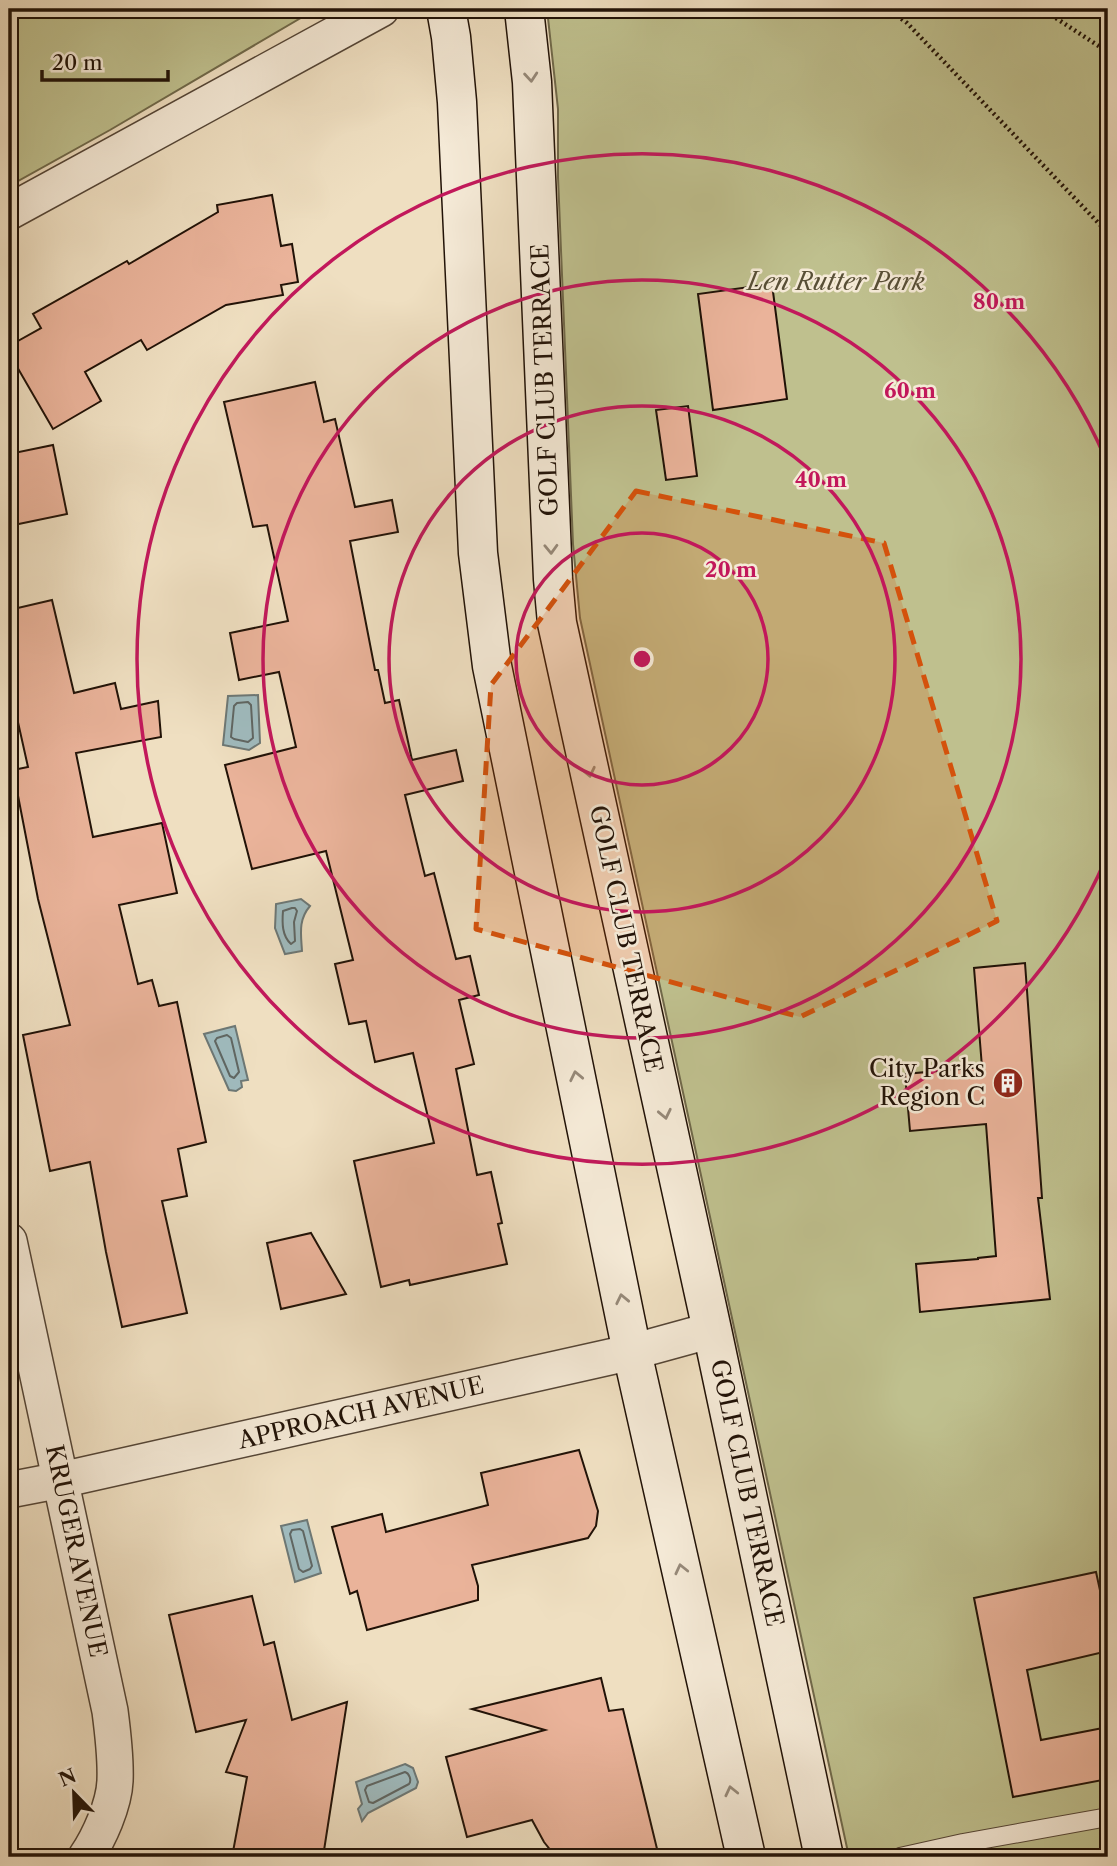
<svg xmlns="http://www.w3.org/2000/svg" width="1117" height="1866" viewBox="0 0 1117 1866" font-family="'Libre Caslon Text',serif">
  <rect width="100%" height="100%" fill="#efdfc1"/>
  <filter id="stains"><feTurbulence type="fractalNoise" baseFrequency=".00286" numOctaves="4"/><feColorMatrix values="0 0 0 0 .2 0 0 0 0 .09 0 0 0 0 .02 0 0 0 .5 -.17"/></filter>
  <radialGradient id="worn" r=".72"><stop offset=".6" stop-color="#630" stop-opacity="0"/><stop offset="1" stop-color="#630" stop-opacity=".3"/></radialGradient>
  <g fill="#bfc08e" stroke="#70694a" stroke-width="2">
    <path d="M 9,9 L 316,9 L 110,130 L 9,186 Z"/>
    <path d="M 547,9 L 1108,9 L 1108,1857 L 849,1857 L 580,618 L 573,544 L 558,177 L 558,109 Z"/>
  </g>
  <g fill="#9fbabd" stroke="#6d7774" stroke-width="2">
    <path d="M 258,695 L 260,743 L 249,750 L 223,745 L 228,696 Z"/>
    <path d="M 301,899 L 310,906 C 298,920 301,934 302,951 L 285,954 L 275,928 L 276,904 Z"/>
    <path d="M 235,1026 L 248,1080 L 241,1081 L 242,1087 L 236,1091 L 229,1090 L 204,1034 Z"/>
    <path d="M 307,1520 L 321,1573 L 295,1582 L 281,1526 Z"/>
    <path d="M 405,1764 L 413,1768 L 418,1782 L 416,1788 L 368,1813 L 362,1821 L 358,1809 L 362,1804 L 356,1782 Z"/>
  </g>
  <g fill="none" stroke-linecap="round" stroke-linejoin="round">
    <g stroke="#606662" stroke-width="2">
      <path d="M 237,703 L 248,702 L 251,705 L 253,738 L 248,742 L 234,739 L 231,737 L 234,706 Z"/>
      <path d="M 292,908 L 295,908 L 297,911 L 294,922 L 295,941 L 291,944 C 282,936 282,923 283,911 Z"/>
      <path d="M 227,1035 L 231,1038 L 239,1072 L 234,1078 L 230,1076 L 215,1041 L 217,1038 Z"/>
      <path d="M 300,1529 L 303,1531 L 312,1566 L 310,1569 L 303,1572 L 299,1569 L 290,1534 L 292,1530 Z"/>
      <path d="M 405,1772 C 409,1773 412,1780 409,1784 L 373,1803 L 369,1802 L 365,1790 L 367,1786 Z"/>
    </g>
  </g>
  <g fill="#eab39a" stroke="#211207" stroke-width="2">
    <path d="M 272,195 L 281,246 L 292,244 L 298,282 L 281,285 L 283,295 L 226,305 L 147,350 L 141,340 L 85,372 L 101,401 L 53,429 L 9,353 L 9,346 L 41,328 L 33,314 L 127,261 L 129,264 L 218,212 L 217,205 Z"/>
    <path d="M 772,284 L 787,399 L 713,410 L 698,294 Z"/>
    <path d="M 315,382 L 324,422 L 335,419 L 355,507 L 392,500 L 398,532 L 350,541 L 375,670 L 378,670 L 385,703 L 399,700 L 412,760 L 456,750 L 463,781 L 405,795 L 425,876 L 434,873 L 456,959 L 470,956 L 479,995 L 459,1000 L 474,1064 L 456,1069 L 477,1175 L 491,1172 L 502,1223 L 498,1224 L 507,1264 L 410,1285 L 409,1280 L 381,1287 L 354,1161 L 434,1143 L 413,1053 L 375,1062 L 366,1021 L 349,1024 L 335,964 L 353,960 L 326,851 L 252,869 L 225,765 L 296,747 L 279,672 L 239,680 L 230,633 L 288,621 L 267,525 L 253,527 L 224,402 Z"/>
    <path d="M 688,406 L 697,476 L 666,480 L 656,410 Z"/>
    <path d="M 53,445 L 67,514 L 9,526 L 9,454 Z"/>
    <path d="M 52,600 L 74,693 L 115,683 L 121,709 L 158,701 L 161,737 L 76,753 L 93,837 L 162,823 L 177,893 L 119,905 L 138,984 L 152,980 L 159,1006 L 177,1002 L 206,1142 L 178,1149 L 187,1196 L 162,1201 L 187,1313 L 122,1327 L 106,1252 L 90,1162 L 50,1171 L 23,1035 L 70,1025 L 38,899 L 13,770 L 28,767 L 9,682 L 9,610 Z"/>
    <path d="M 1025,963 L 1042,1198 L 1038,1198 L 1050,1299 L 920,1312 L 916,1264 L 978,1259 L 978,1258 L 996,1256 L 986,1124 L 910,1131 L 905,1074 L 982,1067 L 974,968 Z"/>
    <path d="M 311,1233 L 346,1294 L 281,1309 L 267,1243 Z"/>
    <path d="M 579,1450 L 598,1511 L 596,1526 L 588,1538 L 472,1565 L 478,1586 L 478,1600 L 367,1630 L 357,1591 L 350,1594 L 332,1527 L 382,1514 L 386,1532 L 488,1505 L 481,1473 Z"/>
    <path d="M 1096,1572 L 1108,1627 L 1108,1651 L 1027,1670 L 1041,1740 L 1108,1727 L 1108,1779 L 1013,1797 L 974,1598 Z"/>
    <path d="M 252,1596 L 264,1645 L 274,1642 L 292,1720 L 347,1702 L 323,1857 L 232,1857 L 247,1777 L 226,1772 L 246,1720 L 196,1732 L 169,1615 Z"/>
    <path d="M 601,1678 L 609,1711 L 623,1709 L 659,1857 L 603,1857 L 552,1852 L 544,1842 L 532,1820 L 467,1837 L 446,1757 L 545,1730 L 472,1709 Z"/>
  </g>
  <g fill="none" stroke-linecap="round" stroke-linejoin="round">
    <g stroke="#544536" stroke-width="20">
      <path id="lane" d="M 900,1857 L 963,1843 L 1108,1817"/>
    </g>
    <g stroke="#544536" stroke-width="38">
      <g id="street">
        <path d="M 9,212 L 381,9"/>
        <path d="M 9,1241 L 110,1711 C 113,1734 116,1758 115,1781 C 114,1805 99,1838 86,1857"/>
        <path d="M 9,1490 L 61,1480 L 632,1352 L 712,1330"/>
      </g>
    </g>
    <g stroke="#211207" stroke-width="41">
      <g id="secondary">
        <path d="M 446,9 L 451,37 L 457,102 L 478,553 L 492,666 L 632,1352 L 746,1857"/>
        <path d="M 524,9 L 532,82 L 553,579 L 557,623 L 712,1330 L 824,1857"/>
      </g>
    </g>
    <g stroke="#211207" stroke-width="4.5" stroke-dasharray="2 3.5" stroke-linecap="butt">
      <path d="M 888,9 L 907,23 L 1108,233"/>
      <path d="M 1042,9 L 1108,52"/>
    </g>
    <use href="#lane" stroke="#f5ead7" stroke-width="18"/>
    <use href="#street" stroke="#f5ead7" stroke-width="35"/>
    <use href="#secondary" stroke="#f5ead7" stroke-width="38"/>
  </g>
  <defs><path id="oneway-chevron" d="M-2-3.5L2.5 0L-2 3.5" fill="none" stroke-width="1.6" stroke-linecap="round" stroke-linejoin="round" transform="scale(1.75)"/></defs>
  <g stroke="#968979">
    <use href="#oneway-chevron" transform="translate(531 77) rotate(85)"/>
    <use href="#oneway-chevron" transform="translate(551 549) rotate(88)"/>
    <use href="#oneway-chevron" transform="translate(589 772) rotate(78)"/>
    <use href="#oneway-chevron" transform="translate(576 1076) rotate(-102)"/>
    <use href="#oneway-chevron" transform="translate(665 1114) rotate(78)"/>
    <use href="#oneway-chevron" transform="translate(622 1299) rotate(-102)"/>
    <use href="#oneway-chevron" transform="translate(681 1569) rotate(-103)"/>
    <use href="#oneway-chevron" transform="translate(731 1791) rotate(-103)"/>
  </g>
  <path fill="#d4520c" fill-opacity="0.2" stroke="#d4520c" stroke-width="5" stroke-dasharray="14 9" stroke-linejoin="round" d="M 636,491 L 884,543 L 997,921 L 800,1017 L 476,929 L 491,685 Z"/>
  <g fill="none" stroke="#c2185b" stroke-width="3.5">
    <circle cx="642" cy="659" r="126"/>
    <circle cx="642" cy="659" r="253"/>
    <circle cx="642" cy="659" r="379"/>
    <path d="M1107 856A505 505 0 1 1 1107 462"/>
  </g>
  <defs>
    <g id="building-disc" transform="scale(1.575)"><circle r="9.5" fill="#8f2418" stroke="#f5ead7"/><path d="M-4-6H4V6H1V3H-1V6H-4ZM-2.5-4.3h1.7v1.8h-1.7ZM.8-4.3h1.7v1.8H.8ZM-2.5-1h1.7V.8h-1.7ZM.8-1h1.7V.8H.8Z" fill="#fff"/></g>
  </defs>
  <g fill-rule="evenodd">
    <use href="#building-disc" x="1008" y="1083"/>
  </g>
  <g text-anchor="middle" stroke-width="5" stroke-linejoin="round" paint-order="stroke">
    <g font-size="24" font-style="italic" fill="#584f36" stroke="#f5ead7">
      <text x="836" y="290">Len Rutter Park</text>
    </g>
    <g font-size="24" fill="#211207" stroke="#f5ead7">
      <text transform="translate(545 380) rotate(-92)" y="8">GOLF CLUB TERRACE</text>
      <text transform="translate(626 939) rotate(78)" y="8">GOLF CLUB TERRACE</text>
      <text transform="translate(361 1413) rotate(-13)" y="8">APPROACH AVENUE</text>
      <text transform="translate(747 1493) rotate(78)" y="8">GOLF CLUB TERRACE</text>
      <text transform="translate(76 1551) rotate(78)" y="8">KRUGER AVENUE</text>
    </g>
    <g font-size="24" fill="#211207" stroke="#f5ead7" text-anchor="end">
      <text x="985" y="1077">City Parks<tspan x="985" dy="28">Region C</tspan></text>
    </g>
  </g>
  <circle cx="642" cy="659" r="10" fill="#c2185b" stroke="#f5ead7" stroke-width="3.5"/>
  <g font-size="21" text-anchor="middle" font-weight="bold" fill="#c2185b" stroke="#f5ead7" stroke-width="5" stroke-linejoin="round" paint-order="stroke">
    <text x="999" y="309">80 m</text>
    <text x="910" y="398">60 m</text>
    <text x="821" y="487">40 m</text>
    <text x="731" y="577">20 m</text>
  </g>
  <rect width="1117" height="1866" fill="none" stroke="#efdfc1" stroke-width="35"/>
  <rect x="10" y="10" width="1096" height="1845" fill="none" stroke="#211207" stroke-width="3.5"/>
  <rect x="18" y="18" width="1082" height="1831" fill="none" stroke="#211207" stroke-width="2"/>
  <g transform="translate(74 1793) rotate(337)" stroke="#f5ead7" stroke-width="5" paint-order="stroke">
  <path d="M0-5L12 26L0 18L-12 26Z" fill="#211207"/>
  <text y="-10" font-size="19" font-weight="bold" text-anchor="middle" fill="#211207">N</text>
  </g>
  <path d="M42 70v10h126v-10" fill="none" stroke="#211207" stroke-width="3.5"/>
  <text x="52" y="70" font-size="21" fill="#211207" stroke="#f5ead7" stroke-width="5" paint-order="stroke">20 m</text>
  <rect width="100%" height="100%" filter="url(#stains)"/>
  <rect width="100%" height="100%" fill="url(#worn)"/>
</svg>
